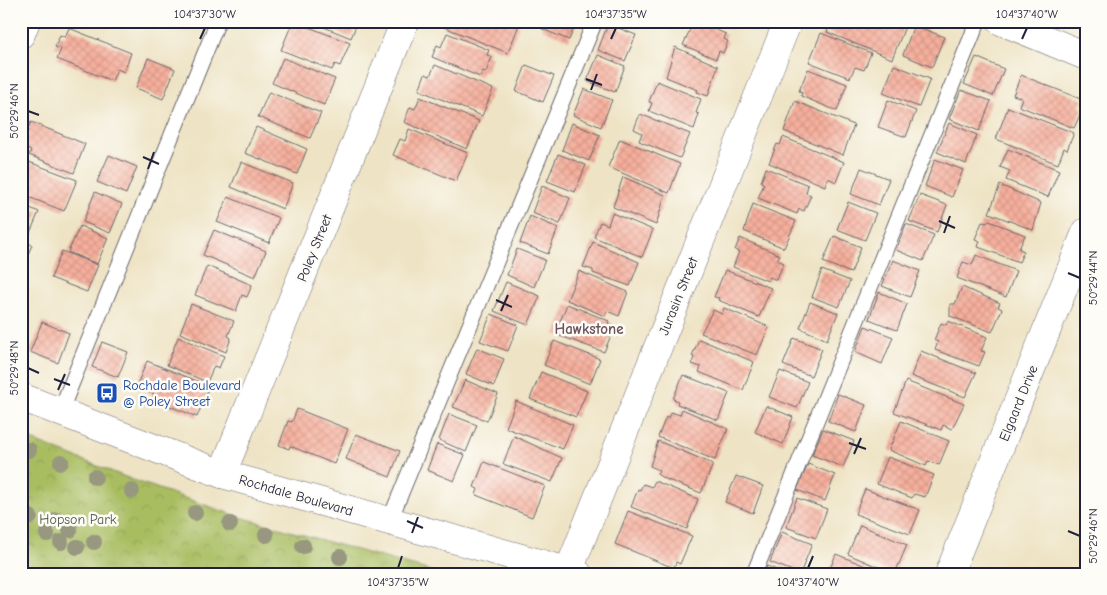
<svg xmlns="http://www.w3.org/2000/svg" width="1107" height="595" viewBox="0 0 1107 595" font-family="'Comic Neue',sans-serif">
  <defs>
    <pattern id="park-crowns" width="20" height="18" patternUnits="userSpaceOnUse" patternTransform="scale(1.25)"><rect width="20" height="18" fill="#a9bd61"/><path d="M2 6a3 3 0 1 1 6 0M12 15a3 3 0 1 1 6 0" fill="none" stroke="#91a255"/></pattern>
    <pattern id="building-cross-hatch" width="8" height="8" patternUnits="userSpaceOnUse" patternTransform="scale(1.25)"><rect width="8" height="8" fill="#f6af9c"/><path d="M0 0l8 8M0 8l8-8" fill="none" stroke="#d39687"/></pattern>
  </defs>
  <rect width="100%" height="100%" fill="#fdfcf7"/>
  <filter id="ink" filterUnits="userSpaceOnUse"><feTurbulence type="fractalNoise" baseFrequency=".02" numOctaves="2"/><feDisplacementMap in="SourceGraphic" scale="10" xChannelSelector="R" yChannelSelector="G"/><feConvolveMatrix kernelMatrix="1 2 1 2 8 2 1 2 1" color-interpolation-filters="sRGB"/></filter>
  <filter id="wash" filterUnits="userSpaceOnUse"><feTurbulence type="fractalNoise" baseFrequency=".0096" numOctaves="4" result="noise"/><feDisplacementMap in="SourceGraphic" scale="20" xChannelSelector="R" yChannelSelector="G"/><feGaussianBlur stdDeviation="1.12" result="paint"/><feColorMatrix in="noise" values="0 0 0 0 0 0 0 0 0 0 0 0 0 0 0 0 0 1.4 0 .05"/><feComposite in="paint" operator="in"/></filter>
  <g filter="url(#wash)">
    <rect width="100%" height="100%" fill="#eee3c4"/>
    <path fill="url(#park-crowns)" stroke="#66704e" d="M 21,436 L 133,480 L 237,516 L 441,574 L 21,574 Z"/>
    <g id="blocks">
      <g fill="url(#building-cross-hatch)">
        <path d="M 293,21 L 350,43 L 340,66 L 335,64 L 332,70 L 281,50 Z"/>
        <path d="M 309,21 L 358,21 L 351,38 Z"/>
        <path d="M 447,21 L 511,21 L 519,25 L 508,53 L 444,27 Z"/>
        <path d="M 545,21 L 577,21 L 569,40 L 542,29 Z"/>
        <path d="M 623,21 L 642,21 L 640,28 Z"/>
        <path d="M 694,21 L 726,34 L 724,39 L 728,41 L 723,53 L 719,51 L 716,59 L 683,45 Z"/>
        <path d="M 711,21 L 734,21 L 731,29 Z"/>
        <path d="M 831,21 L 890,21 L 905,27 L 892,59 L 827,32 Z"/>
        <path d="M 608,24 L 636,35 L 625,61 L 598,50 Z"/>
        <path d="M 914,25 L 944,37 L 932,67 L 903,55 Z"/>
        <path d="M 69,28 L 131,53 L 124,72 L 117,69 L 112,81 L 57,59 L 61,49 L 55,47 L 60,35 L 65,37 Z"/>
        <path d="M 447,33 L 489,50 L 487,55 L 492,57 L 486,72 L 483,71 L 480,77 L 432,57 L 437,45 L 441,47 Z"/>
        <path d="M 821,33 L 871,53 L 864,70 L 855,67 L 850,78 L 809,62 Z"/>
        <path d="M 675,47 L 718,66 L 708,96 L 697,92 L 698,90 L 666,77 Z"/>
        <path d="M 598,55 L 625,66 L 615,92 L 587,81 Z"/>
        <path d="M 976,57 L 1004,69 L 993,96 L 964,84 Z"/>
        <path d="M 148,58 L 175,69 L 163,99 L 136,88 Z"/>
        <path d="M 283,58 L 335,79 L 324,105 L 272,83 Z"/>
        <path d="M 435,65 L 493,89 L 482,116 L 419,90 L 425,74 L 430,76 Z"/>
        <path d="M 526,65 L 554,76 L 543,102 L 516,91 Z"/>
        <path d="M 894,65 L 930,79 L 919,107 L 883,93 Z"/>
        <path d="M 808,69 L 847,84 L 837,111 L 801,96 L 802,92 L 799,91 Z"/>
        <path d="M 1021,75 L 1083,100 L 1080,107 L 1083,108 L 1074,128 L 1019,106 L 1022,98 L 1013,95 Z"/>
        <path d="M 657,81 L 701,99 L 696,113 L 699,114 L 694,129 L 649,111 L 652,103 L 649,102 Z"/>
        <path d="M 584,89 L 612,100 L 601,127 L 573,115 Z"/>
        <path d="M 961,90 L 991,101 L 979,131 L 949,119 Z"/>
        <path d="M 269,92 L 321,113 L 310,138 L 258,117 Z"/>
        <path d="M 420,97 L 479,121 L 467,149 L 404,122 L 410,107 L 415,109 Z"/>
        <path d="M 888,100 L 916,111 L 906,137 L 878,127 Z"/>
        <path d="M 795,101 L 854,125 L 843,155 L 784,131 Z"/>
        <path d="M 1008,107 L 1074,133 L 1067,150 L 1064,148 L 1058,164 L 996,139 Z"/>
        <path d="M 640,114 L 690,134 L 680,158 L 639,141 L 642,133 L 634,129 Z"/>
        <path d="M 31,122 L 85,144 L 74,173 L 29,155 L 31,151 L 23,147 L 26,141 L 24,140 Z"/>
        <path d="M 572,123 L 600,135 L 589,161 L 562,150 Z"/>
        <path d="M 949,123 L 977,135 L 966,164 L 937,152 Z"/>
        <path d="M 256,127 L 307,149 L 297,174 L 245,153 Z"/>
        <path d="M 409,129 L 468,153 L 456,181 L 393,155 L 400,139 L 405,141 Z"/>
        <path d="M 783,137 L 844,162 L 836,182 L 828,178 L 825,186 L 769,163 L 777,144 L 780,145 Z"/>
        <path d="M 620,139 L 680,164 L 669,193 L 608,167 Z"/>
        <path d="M 1008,149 L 1059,170 L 1048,197 L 1006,180 L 1010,171 L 1000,167 Z"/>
        <path d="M 558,154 L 586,165 L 575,192 L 547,181 Z"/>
        <path d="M 109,155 L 137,167 L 126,194 L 97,182 Z"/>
        <path d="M 935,159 L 963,170 L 952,197 L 925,186 Z"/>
        <path d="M 29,162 L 77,180 L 64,211 L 21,194 L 21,164 L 27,166 Z"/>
        <path d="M 241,162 L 293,183 L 283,209 L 231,187 Z"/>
        <path d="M 766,168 L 808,185 L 806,193 L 811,195 L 804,211 L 799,209 L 797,214 L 758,198 L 764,184 L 761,182 Z"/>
        <path d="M 861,168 L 889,179 L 879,205 L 851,194 Z"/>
        <path d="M 623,177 L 665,195 L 656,225 L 613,207 Z"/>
        <path d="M 1000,185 L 1041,203 L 1033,230 L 989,213 Z"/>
        <path d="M 542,186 L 570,198 L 560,224 L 532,213 Z"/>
        <path d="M 95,192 L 122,204 L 110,233 L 83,222 Z"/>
        <path d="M 920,195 L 947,205 L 937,232 L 909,221 Z"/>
        <path d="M 228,197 L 279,218 L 269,243 L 217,222 Z"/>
        <path d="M 848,202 L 876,213 L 865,240 L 837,229 Z"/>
        <path d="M 21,204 L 39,212 L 29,235 L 21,232 Z"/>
        <path d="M 753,204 L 796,221 L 784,248 L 744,231 Z"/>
        <path d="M 612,213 L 653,230 L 642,257 L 594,237 L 600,222 L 608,225 Z"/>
        <path d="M 530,216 L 558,228 L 548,254 L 520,243 Z"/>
        <path d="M 989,221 L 1025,235 L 1019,249 L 1024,251 L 1019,262 L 978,247 L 980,241 L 975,239 L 982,222 L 987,223 Z"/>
        <path d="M 906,224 L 934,235 L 923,261 L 896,250 Z"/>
        <path d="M 80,226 L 108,238 L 97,264 L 68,252 Z"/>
        <path d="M 214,230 L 266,251 L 255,277 L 203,255 Z"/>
        <path d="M 834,236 L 861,247 L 851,273 L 823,262 Z"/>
        <path d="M 740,238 L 780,255 L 777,260 L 784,263 L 776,280 L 770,277 L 768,281 L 733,267 L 739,252 L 735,250 Z"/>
        <path d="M 21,240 L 32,245 L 21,270 Z"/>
        <path d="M 593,242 L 639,262 L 630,286 L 593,273 L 593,270 L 583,267 Z"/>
        <path d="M 517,249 L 545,260 L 534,287 L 507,275 Z"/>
        <path d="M 62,251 L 98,265 L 87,292 L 51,278 Z"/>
        <path d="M 976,255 L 1016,271 L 1006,297 L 957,278 L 963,262 L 972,265 Z"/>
        <path d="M 893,260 L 920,271 L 910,297 L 882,286 Z"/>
        <path d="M 207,266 L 252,285 L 247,297 L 242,295 L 236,311 L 195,295 Z"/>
        <path d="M 725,270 L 771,288 L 759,317 L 718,300 L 719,298 L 714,297 Z"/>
        <path d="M 822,270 L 850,281 L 839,307 L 812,297 Z"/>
        <path d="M 579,271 L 628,292 L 619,316 L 607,311 L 605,316 L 567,300 Z"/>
        <path d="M 506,282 L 540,296 L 528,325 L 494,311 Z"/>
        <path d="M 962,287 L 1000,303 L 998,307 L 1002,309 L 992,332 L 950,316 L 950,304 L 955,304 Z"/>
        <path d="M 879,292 L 907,304 L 897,330 L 869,319 Z"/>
        <path d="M 810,302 L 838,313 L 827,340 L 800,328 Z"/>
        <path d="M 191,304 L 234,321 L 228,336 L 231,338 L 226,352 L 180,333 Z"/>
        <path d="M 567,304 L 609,321 L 608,323 L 615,326 L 604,352 L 555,334 Z"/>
        <path d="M 724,308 L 769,327 L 757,355 L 701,333 L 713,310 L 722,314 Z"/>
        <path d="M 491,314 L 518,325 L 508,351 L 480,341 Z"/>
        <path d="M 948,321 L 987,337 L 981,351 L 985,352 L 979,366 L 935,350 L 938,342 L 934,340 L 941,323 L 946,325 Z"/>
        <path d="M 42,322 L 69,333 L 58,363 L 30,352 Z"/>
        <path d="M 865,326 L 893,337 L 882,364 L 855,352 Z"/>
        <path d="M 178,337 L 224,356 L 219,368 L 214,366 L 207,382 L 167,365 Z"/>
        <path d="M 794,338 L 822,349 L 811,376 L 783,365 Z"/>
        <path d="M 699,339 L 754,362 L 743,390 L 699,372 L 701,367 L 692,364 L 694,357 L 692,356 Z"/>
        <path d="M 554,341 L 600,359 L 590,384 L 544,365 Z"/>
        <path d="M 102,342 L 128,352 L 118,377 L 92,367 Z"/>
        <path d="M 477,348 L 504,359 L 494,386 L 466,374 Z"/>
        <path d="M 921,351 L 976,373 L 965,397 L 911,376 Z"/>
        <path d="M 147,361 L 209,386 L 197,417 L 152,399 L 154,394 L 136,387 Z"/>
        <path d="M 780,371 L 808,382 L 797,408 L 769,397 Z"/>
        <path d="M 541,372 L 587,391 L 576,417 L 530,399 Z"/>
        <path d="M 683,375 L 729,393 L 718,420 L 677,404 L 678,401 L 673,399 Z"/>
        <path d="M 465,380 L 498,394 L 487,421 L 453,407 Z"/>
        <path d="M 906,381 L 964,404 L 952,429 L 943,425 L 941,430 L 894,412 Z"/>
        <path d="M 838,394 L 866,405 L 856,432 L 828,421 Z"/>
        <path d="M 516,401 L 573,425 L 563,449 L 506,428 Z"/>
        <path d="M 766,406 L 793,417 L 783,444 L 755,432 Z"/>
        <path d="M 297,409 L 348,429 L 334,464 L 290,446 L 289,449 L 279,445 L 288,421 L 292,422 Z"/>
        <path d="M 682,409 L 728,429 L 715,460 L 658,437 L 666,417 L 668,418 L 671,412 L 680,415 Z"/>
        <path d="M 449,414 L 477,425 L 466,452 L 439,440 Z"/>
        <path d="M 901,421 L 949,441 L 939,465 L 928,461 L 926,466 L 889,450 Z"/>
        <path d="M 823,429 L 854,441 L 843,467 L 812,455 Z"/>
        <path d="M 356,434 L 400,451 L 390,477 L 346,459 Z"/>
        <path d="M 514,436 L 562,458 L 552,482 L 503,464 Z"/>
        <path d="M 658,441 L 713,464 L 701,493 L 663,478 L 657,474 L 659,470 L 650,466 Z"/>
        <path d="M 437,444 L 465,455 L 454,481 L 427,470 Z"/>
        <path d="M 888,457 L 934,475 L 925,497 L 914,494 L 912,498 L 877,484 Z"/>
        <path d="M 484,462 L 545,486 L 532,517 L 476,495 L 478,489 L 474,487 Z"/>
        <path d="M 808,464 L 835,475 L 825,501 L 797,490 Z"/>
        <path d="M 736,476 L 763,486 L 753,513 L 725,502 Z"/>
        <path d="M 655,481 L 698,499 L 687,529 L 631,507 L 638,489 L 640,490 L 643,484 L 652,487 Z"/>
        <path d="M 865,489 L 920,510 L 910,534 L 855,514 Z"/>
        <path d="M 797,498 L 827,509 L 816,538 L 786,527 Z"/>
        <path d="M 628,511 L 692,536 L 680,564 L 676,562 L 674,568 L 615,544 Z"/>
        <path d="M 860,525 L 907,545 L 896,571 L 891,569 L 889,572 L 848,554 Z"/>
        <path d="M 782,532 L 812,544 L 800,574 L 770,562 Z"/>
        <path d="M 836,554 L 885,574 L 828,574 Z"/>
        <path d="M 767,566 L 787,574 L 764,574 Z"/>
      </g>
    </g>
  </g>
  <g filter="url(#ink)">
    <use href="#blocks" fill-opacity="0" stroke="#69666b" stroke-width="1"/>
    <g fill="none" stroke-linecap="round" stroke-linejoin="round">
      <g stroke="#69666b" stroke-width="17">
        <g id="lane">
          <path d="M 60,412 L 218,21"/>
          <path d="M 389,522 L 595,21"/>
          <path d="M 754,574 L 978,21"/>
        </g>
      </g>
      <g stroke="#69666b" stroke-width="29">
        <g id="street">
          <path d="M 1001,21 L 1086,56"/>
          <path d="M 21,34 L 26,21"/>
          <path d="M 21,397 L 222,474 L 578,574"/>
          <path d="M 222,474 L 405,21"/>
          <path d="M 569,570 L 788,21"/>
          <path d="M 949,574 L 1086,232"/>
        </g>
      </g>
      <use href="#lane" stroke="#fff" stroke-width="15"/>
      <use href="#street" stroke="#fff" stroke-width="28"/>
    </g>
    <g fill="#989780">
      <circle cx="29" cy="450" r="8"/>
      <circle cx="61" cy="462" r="8"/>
      <circle cx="95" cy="477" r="8"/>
      <circle cx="132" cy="491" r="8"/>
      <circle cx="195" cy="513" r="8"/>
      <circle cx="30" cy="517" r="8"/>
      <circle cx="57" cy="520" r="8"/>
      <circle cx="230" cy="524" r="8"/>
      <circle cx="70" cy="530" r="8"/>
      <circle cx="47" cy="534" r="8"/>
      <circle cx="266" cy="535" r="8"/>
      <circle cx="61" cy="542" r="8"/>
      <circle cx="94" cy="542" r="8"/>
      <circle cx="303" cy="546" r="8"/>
      <circle cx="77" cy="547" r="8"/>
      <circle cx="340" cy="557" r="8"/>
    </g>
  </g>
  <path fill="none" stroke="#22223b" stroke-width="2" d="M 200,39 L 205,28M 611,39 L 616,28M 1022,39 L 1027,28M 586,79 L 602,85M 591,90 L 597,74M 28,111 L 39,115M 143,157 L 159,164M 148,169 L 154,152M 939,221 L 955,228M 944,233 L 950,216M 1068,273 L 1080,278M 496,300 L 512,307M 501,311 L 508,295M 28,368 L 39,373M 54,379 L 70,385M 58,390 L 65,374M 849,443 L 866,449M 854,454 L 861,438M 407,521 L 423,528M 1068,531 L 1080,536M 412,533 L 418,517M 398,568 L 402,556M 808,568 L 813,556"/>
  <defs>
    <g id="bus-square" transform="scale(1.125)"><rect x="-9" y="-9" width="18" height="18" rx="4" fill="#1a4fb4" stroke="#fdfcf7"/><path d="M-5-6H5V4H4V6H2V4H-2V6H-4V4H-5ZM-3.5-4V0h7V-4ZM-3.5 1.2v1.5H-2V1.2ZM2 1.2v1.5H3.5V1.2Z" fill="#fff"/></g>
  </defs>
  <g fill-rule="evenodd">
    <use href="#bus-square" x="107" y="393"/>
  </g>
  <g text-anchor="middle" stroke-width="5" stroke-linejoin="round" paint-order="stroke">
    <g font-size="14" fill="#22223b" stroke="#fdfcf7">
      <text transform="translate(314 248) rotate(-68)" y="5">Poley Street</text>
      <text transform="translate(678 296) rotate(-68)" y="5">Jurasin Street</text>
      <text transform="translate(1018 403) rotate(-68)" y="5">Elgaard Drive</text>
      <text transform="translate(296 495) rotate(16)" y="5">Rochdale Boulevard</text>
    </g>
    <g font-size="14" fill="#164399" stroke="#fdfcf7" text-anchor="start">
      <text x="123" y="390">Rochdale Boulevard<tspan x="123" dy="16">@ Poley Street</tspan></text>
    </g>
    <g font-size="14" fill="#515848" stroke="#fdfcf7">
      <text x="78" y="524">Hopson Park</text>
    </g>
    <g font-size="15" font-weight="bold" fill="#6c535d" stroke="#fdfcf7">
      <text x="589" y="334">Hawkstone</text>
    </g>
  </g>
  <rect width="1107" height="595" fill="none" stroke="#fdfcf7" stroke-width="55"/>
  <rect x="28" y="28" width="1052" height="540" fill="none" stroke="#22223b" stroke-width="2"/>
  <g font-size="12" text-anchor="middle" fill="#22223b">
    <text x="205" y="18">104°37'30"W</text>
    <text x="616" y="18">104°37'35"W</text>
    <text x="1027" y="18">104°37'40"W</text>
    <text transform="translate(14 111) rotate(-90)" y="4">50°29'46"N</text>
    <text transform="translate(1093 278) rotate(-90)" y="4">50°29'44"N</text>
    <text transform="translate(14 368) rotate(-90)" y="4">50°29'48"N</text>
    <text transform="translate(1093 536) rotate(-90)" y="4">50°29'46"N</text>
    <text x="398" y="586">104°37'35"W</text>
    <text x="808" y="586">104°37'40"W</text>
  </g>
</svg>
